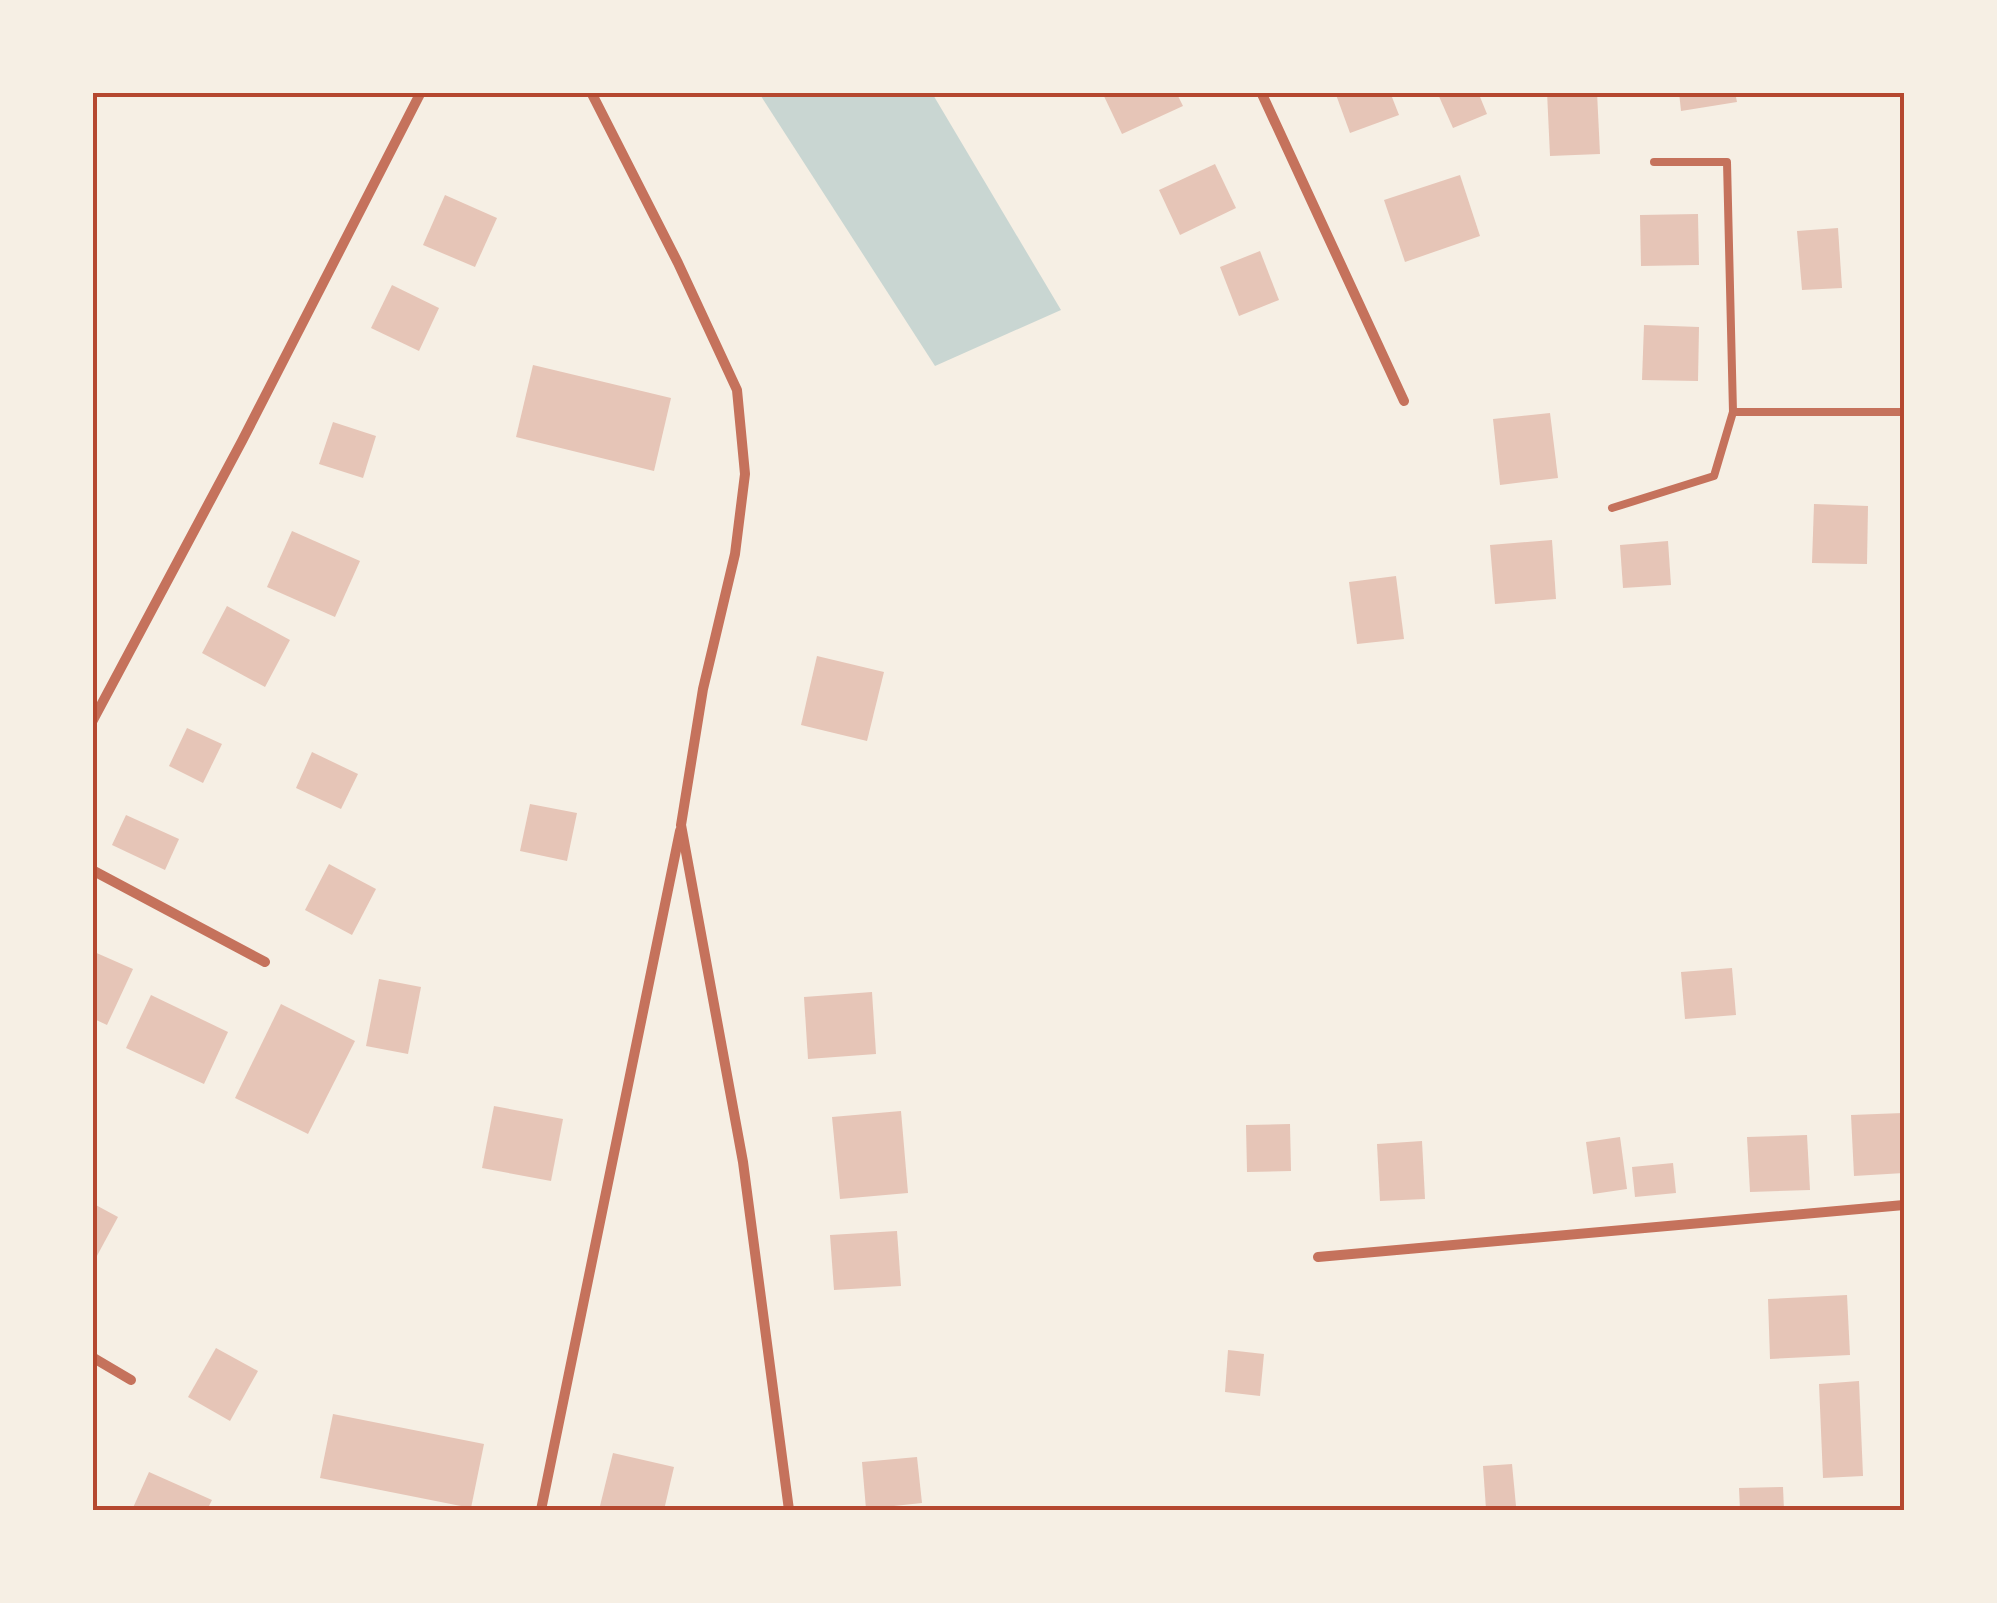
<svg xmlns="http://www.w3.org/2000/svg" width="1997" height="1603" viewBox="0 0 1997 1603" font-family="'Alegreya Sans',sans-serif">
  <rect width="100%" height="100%" fill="#f6efe4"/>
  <path fill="#c9d6d2" d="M 759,93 L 932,93 L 1061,310 L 935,366 Z"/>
  <g fill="#e6c5b7">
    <path d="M 1102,92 L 1176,92 L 1183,106 L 1122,134 Z"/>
    <path d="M 1335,92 L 1390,92 L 1399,115 L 1350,133 Z"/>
    <path d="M 1437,92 L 1478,92 L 1487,114 L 1453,128 Z"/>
    <path d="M 1547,92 L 1597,92 L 1600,154 L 1550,156 Z"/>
    <path d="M 1679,92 L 1735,92 L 1737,102 L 1681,111 Z"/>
    <path d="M 1215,164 L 1236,208 L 1180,235 L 1159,190 Z"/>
    <path d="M 1460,175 L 1480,236 L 1405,262 L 1384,200 Z"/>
    <path d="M 445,195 L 497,218 L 475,267 L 423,245 Z"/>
    <path d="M 1698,214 L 1699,265 L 1641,266 L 1640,215 Z"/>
    <path d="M 1838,228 L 1842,288 L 1802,290 L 1797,231 Z"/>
    <path d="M 1260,251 L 1279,300 L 1239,316 L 1220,267 Z"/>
    <path d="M 392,285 L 439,308 L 419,351 L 371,328 Z"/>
    <path d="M 1644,325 L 1699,327 L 1698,381 L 1642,380 Z"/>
    <path d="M 533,365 L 671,398 L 654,471 L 516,437 Z"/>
    <path d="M 1550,413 L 1558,478 L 1500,485 L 1493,419 Z"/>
    <path d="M 333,422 L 376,436 L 363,478 L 319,464 Z"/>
    <path d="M 1814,504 L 1868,506 L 1867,564 L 1812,563 Z"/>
    <path d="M 292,531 L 360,561 L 335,617 L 267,587 Z"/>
    <path d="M 1552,540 L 1556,599 L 1495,604 L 1490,545 Z"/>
    <path d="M 1668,541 L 1671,585 L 1623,588 L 1620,545 Z"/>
    <path d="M 1396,576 L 1404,639 L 1357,644 L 1349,582 Z"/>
    <path d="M 227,606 L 290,640 L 265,687 L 202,653 Z"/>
    <path d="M 817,656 L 884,672 L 867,741 L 801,725 Z"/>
    <path d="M 187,728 L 222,744 L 203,783 L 169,766 Z"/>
    <path d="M 312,752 L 358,774 L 341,809 L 296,788 Z"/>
    <path d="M 530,804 L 577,813 L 567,861 L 520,851 Z"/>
    <path d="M 126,815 L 179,839 L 165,870 L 112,845 Z"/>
    <path d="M 329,864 L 376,889 L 352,935 L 305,910 Z"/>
    <path d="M 92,951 L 133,969 L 107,1025 L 92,1018 Z"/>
    <path d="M 1732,968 L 1736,1015 L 1685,1019 L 1681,972 Z"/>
    <path d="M 379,979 L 421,987 L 408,1054 L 366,1046 Z"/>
    <path d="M 872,992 L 876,1054 L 808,1059 L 804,997 Z"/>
    <path d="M 151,995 L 228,1032 L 204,1084 L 126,1048 Z"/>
    <path d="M 281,1004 L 355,1041 L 308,1134 L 235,1098 Z"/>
    <path d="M 494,1106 L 563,1119 L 551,1181 L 482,1168 Z"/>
    <path d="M 901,1111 L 908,1193 L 840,1199 L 832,1117 Z"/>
    <path d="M 1903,1113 L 1904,1173 L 1854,1176 L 1851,1115 Z"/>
    <path d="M 1290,1124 L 1291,1171 L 1247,1172 L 1246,1125 Z"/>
    <path d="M 1807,1135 L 1810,1190 L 1750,1192 L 1747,1137 Z"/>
    <path d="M 1620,1137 L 1627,1189 L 1593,1194 L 1586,1142 Z"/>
    <path d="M 1422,1141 L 1425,1199 L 1380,1201 L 1377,1144 Z"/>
    <path d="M 1673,1163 L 1676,1193 L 1635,1197 L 1632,1167 Z"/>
    <path d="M 92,1203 L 118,1217 L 92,1265 Z"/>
    <path d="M 897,1231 L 901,1286 L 834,1290 L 830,1235 Z"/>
    <path d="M 1847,1295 L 1850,1355 L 1770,1359 L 1768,1299 Z"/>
    <path d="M 216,1348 L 258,1371 L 230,1421 L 188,1397 Z"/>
    <path d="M 1228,1350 L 1264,1354 L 1260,1396 L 1225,1392 Z"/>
    <path d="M 1859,1381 L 1863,1476 L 1823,1478 L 1819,1384 Z"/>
    <path d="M 333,1414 L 484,1444 L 471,1508 L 320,1478 Z"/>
    <path d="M 613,1453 L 674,1467 L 664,1510 L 599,1510 Z"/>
    <path d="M 917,1457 L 922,1503 L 866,1509 L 862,1462 Z"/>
    <path d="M 1512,1464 L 1516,1506 L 1486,1509 L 1483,1466 Z"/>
    <path d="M 149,1472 L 212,1500 L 207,1510 L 132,1510 Z"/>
    <path d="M 1783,1487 L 1784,1510 L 1740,1510 L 1739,1488 Z"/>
  </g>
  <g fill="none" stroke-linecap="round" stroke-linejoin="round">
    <g stroke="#c5725c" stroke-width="8">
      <path d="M 1654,162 L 1727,162 L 1733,412"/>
      <path d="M 1612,508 L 1714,476 L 1733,412 L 1904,412"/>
    </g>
    <g stroke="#c5725c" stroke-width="10">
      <path d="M 591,92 L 678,263 L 737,390 L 745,474 L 735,554 L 703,689 L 681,825 L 743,1162 L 789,1510"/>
      <path d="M 1261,92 L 1404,401"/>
      <path d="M 92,722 L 242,441 L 421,92"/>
      <path d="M 92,870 L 265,962"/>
      <path d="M 1318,1257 L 1904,1205"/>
      <path d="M 92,1357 L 131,1380"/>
      <path d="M 541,1510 L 680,831"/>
    </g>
  </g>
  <rect width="1997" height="1603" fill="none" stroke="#f6efe4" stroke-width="190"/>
  <rect x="95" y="95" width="1807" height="1413" fill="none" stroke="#b5482f" stroke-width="4"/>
</svg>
